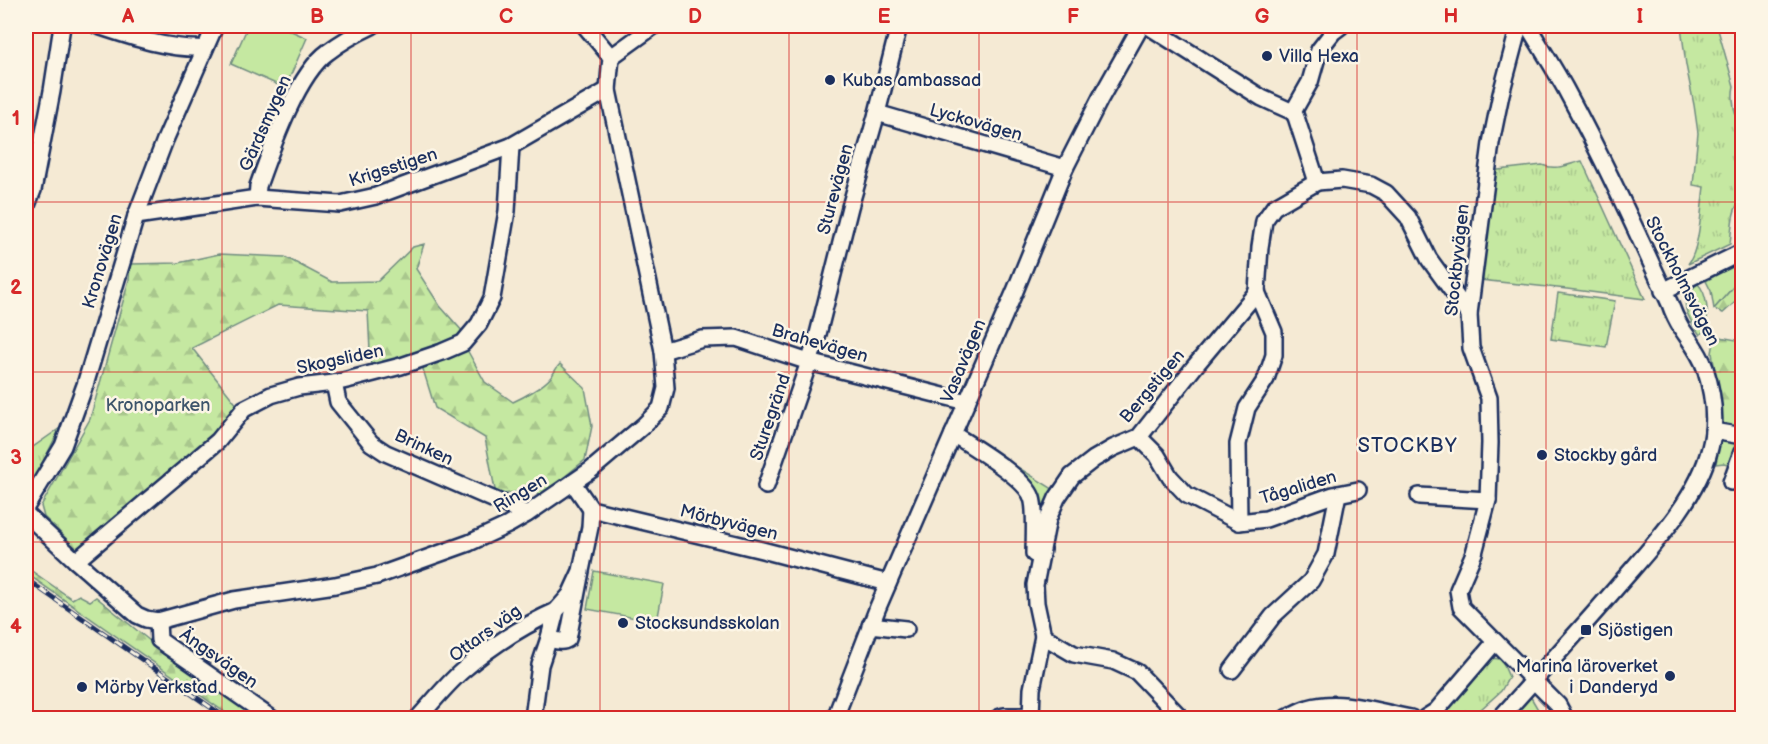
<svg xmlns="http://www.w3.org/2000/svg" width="1768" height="744" viewBox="0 0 1768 744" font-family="'Balsamiq Sans',sans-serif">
  <defs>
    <pattern id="forest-firs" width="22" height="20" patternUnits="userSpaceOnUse" patternTransform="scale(1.5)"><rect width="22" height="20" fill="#c5e8a1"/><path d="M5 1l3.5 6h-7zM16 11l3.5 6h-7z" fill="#a9c78d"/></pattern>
    <pattern id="park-tufts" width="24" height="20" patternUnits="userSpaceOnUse" patternTransform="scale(1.5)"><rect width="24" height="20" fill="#c5e8a1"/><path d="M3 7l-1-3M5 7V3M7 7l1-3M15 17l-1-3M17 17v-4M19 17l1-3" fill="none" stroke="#a9c78d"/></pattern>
  </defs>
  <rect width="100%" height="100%" fill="#f5ead4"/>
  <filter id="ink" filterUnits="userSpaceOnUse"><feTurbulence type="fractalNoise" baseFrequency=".0167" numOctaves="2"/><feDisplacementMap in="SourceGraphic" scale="12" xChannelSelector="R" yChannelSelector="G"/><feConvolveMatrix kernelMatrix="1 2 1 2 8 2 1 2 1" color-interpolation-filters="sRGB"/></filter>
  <g filter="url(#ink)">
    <g fill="#c5e8a1" stroke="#708c80" stroke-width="1.5">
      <path d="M 248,26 L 280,26 L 307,38 L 285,88 L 231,64 Z"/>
      <path d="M 1742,261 L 1742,277 L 1714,309 L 1711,291 L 1706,281 L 1734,264 Z"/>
      <path d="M 1698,284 C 1707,293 1709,315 1706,327 C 1705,330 1702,333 1700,335 C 1687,316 1676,300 1698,284 Z"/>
      <path d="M 594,571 L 664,584 L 657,622 L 587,609 Z"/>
    </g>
    <g fill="url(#forest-firs)" stroke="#708c80" stroke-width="1.5">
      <path d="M 424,244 L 416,269 L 440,306 L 463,332 L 451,341 L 371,371 L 368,311 L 278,305 L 192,348 L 241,410 L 211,442 L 78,550 L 44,517 L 41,506 L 90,419 L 129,280 L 130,264 L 178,263 L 219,254 L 285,257 L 332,282 L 378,281 L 413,247 Z"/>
      <path d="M 1742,277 L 1742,296 L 1723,313 L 1714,309 Z"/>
      <path d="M 1715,336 L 1742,341 L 1742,434 L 1721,430 L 1718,388 L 1712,353 Z"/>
      <path d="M 466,348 L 485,382 L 513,402 C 524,397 544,386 551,377 C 555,372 555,369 560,364 L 585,388 L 592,426 L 585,460 L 541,496 L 531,490 L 496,495 L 485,438 L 435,408 L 422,366 Z"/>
      <path d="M 1008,461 L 1056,491 L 1041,533 L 1035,488 Z"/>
      <path d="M 26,567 L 72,599 L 79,595 L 90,601 L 96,597 L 161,650 L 258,718 L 233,718 L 26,573 Z"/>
    </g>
    <g fill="url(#park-tufts)" stroke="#708c80" stroke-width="1.5">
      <path d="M 1681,26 L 1717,26 L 1734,86 C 1730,103 1738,121 1742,137 L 1738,142 L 1742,158 L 1742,198 C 1731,210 1732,228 1730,244 L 1688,264 C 1700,249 1701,207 1704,187 L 1693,185 L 1698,133 L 1694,105 L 1686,65 Z"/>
      <path d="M 1582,161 L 1645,299 L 1567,289 L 1480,280 L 1490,171 L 1542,165 C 1556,171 1569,164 1582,161 Z"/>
      <path d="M 1558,293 L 1615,301 L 1606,347 L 1551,339 Z"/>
      <path d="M 60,428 L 32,484 L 26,493 L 26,452 Z"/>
      <path d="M 1721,430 L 1742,435 L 1742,468 L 1724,463 L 1716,464 Z"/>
      <path d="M 1489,658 L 1501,659 L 1509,677 L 1501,691 L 1471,718 L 1437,718 Z"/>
      <path d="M 1529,694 L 1543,718 L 1507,718 Z"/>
    </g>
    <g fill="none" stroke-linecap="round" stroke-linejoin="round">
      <g stroke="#1b2f5e" stroke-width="20">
        <g id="minor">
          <path d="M 98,26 C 131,37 169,50 205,48"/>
          <path d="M 1148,26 L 1262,98 L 1293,112 L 1296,117 L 1317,182 L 1342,180 L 1371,185 L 1386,193 L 1408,217 L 1429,259 L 1469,314"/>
          <path d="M 1519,26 L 1501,94 L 1491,143 L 1469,314 L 1471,348 L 1489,398 L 1490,443 L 1488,500 L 1474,553 L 1458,590 L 1461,607 L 1558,705 L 1565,718"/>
          <path d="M 611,57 L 654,26"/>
          <path d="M 1293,112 L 1310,82 L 1319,50 L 1333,32 L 1341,26"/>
          <path d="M 877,113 L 1065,168"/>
          <path d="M 257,198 L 258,186 C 271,150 297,74 328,52 C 341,42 357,33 372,26"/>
          <path d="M 26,208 L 33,190 L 52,91 L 62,26"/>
          <path d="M 136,216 L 257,198 L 340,204 L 376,196 L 511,146 L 608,90"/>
          <path d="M 1663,291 L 1742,252"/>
          <path d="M 663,351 L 702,339 L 736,338 L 809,362 L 967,402"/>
          <path d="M 334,383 L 338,402 L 371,443 L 386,453 L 527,514"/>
          <path d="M 1713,431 L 1742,436"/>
          <path d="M 953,434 C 972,446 1026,478 1032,498 C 1036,509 1034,541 1034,554"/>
          <path d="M 1139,437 L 1157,455 L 1170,477 L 1187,495 L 1239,522 L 1266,519 L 1333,495 L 1358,490"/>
          <path d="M 1731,482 L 1742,452"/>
          <path d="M 573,483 L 591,509 L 762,550 L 888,583"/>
          <path d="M 766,486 L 816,342 L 850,207 L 877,113 L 899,26"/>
          <path d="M 1419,496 L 1488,500"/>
          <path d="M 26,507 L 63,446 L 85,385 L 136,216 L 165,140 L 215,26"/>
          <path d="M 26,514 L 76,561 L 137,615 L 146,619 L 158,621 L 234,600 L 335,585 L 377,576 L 469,543 L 508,525 L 527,514 L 591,470 L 643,426 L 661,408 L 666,388 L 663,351 L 608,90 L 611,57 L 585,26"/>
          <path d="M 1239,522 L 1238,444 L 1247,408 L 1266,379 L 1274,355 L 1274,332 L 1257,292"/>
          <path d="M 76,561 L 218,441 L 244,409 L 271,395 L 299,387 L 334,383 L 347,380 L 401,366 L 442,352 L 463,343 L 479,324 L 492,298 L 507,211 L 511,146"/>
          <path d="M 581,571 L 568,639 C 562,643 556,641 549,638 L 556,611 L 570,595 L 581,571 L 590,527 L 591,509"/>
          <path d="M 158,621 L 159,640 L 271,718"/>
          <path d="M 870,625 L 906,629"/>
          <path d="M 1232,670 L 1273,616 L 1311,581 L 1326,554 L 1338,494"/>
          <path d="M 418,718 C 432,703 446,685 462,671 C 490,647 522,626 556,611"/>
          <path d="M 533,718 L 540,665 L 549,638"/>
          <path d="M 835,718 L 878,607 L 1015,291 L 1065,168 L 1100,99 L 1141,26"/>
          <path d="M 998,718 L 1004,716 L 1030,716"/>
          <path d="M 1031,718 L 1032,689 L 1043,636"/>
          <path d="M 1181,718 L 1137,672 L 1113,661 L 1074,654 L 1043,636 L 1036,603 L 1035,585 L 1048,519 L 1057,498 L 1072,476 L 1094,459 L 1113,448 L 1139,437 L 1195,366 L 1257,292 L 1260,247 L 1264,221 L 1274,207 L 1317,182"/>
          <path d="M 1286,718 C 1293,715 1300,710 1308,708 C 1343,698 1376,712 1411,718"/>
          <path d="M 1425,718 L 1436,711 L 1495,642"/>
          <path d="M 1500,718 C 1541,672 1583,627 1623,580 C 1656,542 1698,497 1710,448 C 1717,422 1713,393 1705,368 C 1700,353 1690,341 1682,329 C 1677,321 1673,313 1670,304 C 1637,232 1603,158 1565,88 C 1553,67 1540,46 1528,26"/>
        </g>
      </g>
      <use href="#minor" stroke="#fcf5e5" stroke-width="15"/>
      <g stroke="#1b2f5e" stroke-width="5">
        <path id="rail" d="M 26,579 L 226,718"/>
      </g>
      <use href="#rail" stroke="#fcf5e5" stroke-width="3" stroke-dasharray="9" stroke-linecap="butt"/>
    </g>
  </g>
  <path fill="none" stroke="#d62828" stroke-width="1.5" stroke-opacity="0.55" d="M 222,26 L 222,718M 411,26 L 411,718M 600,26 L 600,718M 789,26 L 789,718M 979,26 L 979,718M 1168,26 L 1168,718M 1357,26 L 1357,718M 1546,26 L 1546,718M 26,202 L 1742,202M 26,372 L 1742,372M 26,542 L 1742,542"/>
  <g fill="#1b2f5e" stroke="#fcf5e5" stroke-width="2">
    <circle cx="1267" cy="56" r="6"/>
    <circle cx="830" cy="80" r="6"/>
    <circle cx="1542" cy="455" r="6"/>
    <circle cx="623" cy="623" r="6"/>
    <rect x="1580" y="624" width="12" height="12" rx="3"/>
    <circle cx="1670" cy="676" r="6"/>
    <circle cx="82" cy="687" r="6"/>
  </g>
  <g text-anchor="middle" stroke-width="5" stroke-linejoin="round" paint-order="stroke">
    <g font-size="18" fill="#1b2f5e" stroke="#fcf5e5" text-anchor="start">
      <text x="1279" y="62">Villa Hexa</text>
      <text x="842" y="86">Kubas ambassad</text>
      <text x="1554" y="461">Stockby gård</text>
      <text x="635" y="629">Stocksundsskolan</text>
      <text x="1598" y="636">Sjöstigen</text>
      <text x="1658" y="672" text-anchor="end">Marina läroverket<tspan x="1658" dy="21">i Danderyd</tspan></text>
      <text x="94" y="693">Mörby Verkstad</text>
    </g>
    <g font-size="18" fill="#1b2f5e" stroke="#fcf5e5">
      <text transform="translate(976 122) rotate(16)" y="6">Lyckovägen</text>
      <text transform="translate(265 123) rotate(-66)" y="6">Gärdsmygen</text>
      <text transform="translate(393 167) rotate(-18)" y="6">Krigsstigen</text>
      <text transform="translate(835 189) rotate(-75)" y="6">Sturevägen</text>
      <text transform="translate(1457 260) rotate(-84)" y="6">Stockbyvägen</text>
      <text transform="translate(102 261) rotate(-73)" y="6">Kronovägen</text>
      <text transform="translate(1683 281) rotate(63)" y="6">Stockholmsvägen</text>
      <text transform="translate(820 343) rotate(16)" y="6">Brahevägen</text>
      <text transform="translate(340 359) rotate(-12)" y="6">Skogsliden</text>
      <text transform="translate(963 361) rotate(-67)" y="6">Vasavägen</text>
      <text transform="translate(1152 386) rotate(-50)" y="6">Bergstigen</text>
      <text transform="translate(770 417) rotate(-71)" y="6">Sturegränd</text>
      <text transform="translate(424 447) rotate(25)" y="6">Brinken</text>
      <text transform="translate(1298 487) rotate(-17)" y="6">Tågaliden</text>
      <text transform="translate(520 493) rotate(-31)" y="6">Ringen</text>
      <text transform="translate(729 522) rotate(14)" y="6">Mörbyvägen</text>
      <text transform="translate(485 633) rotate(-36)" y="6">Ottars väg</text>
      <text transform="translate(219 658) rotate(35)" y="6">Ängsvägen</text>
    </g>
    <g font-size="18" fill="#3d546b" stroke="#fcf5e5">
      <text x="158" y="411">Kronoparken</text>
    </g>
    <g font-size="20" letter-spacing="1.5" fill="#1b2f5e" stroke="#fcf5e5">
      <text x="1408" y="452">STOCKBY</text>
    </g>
  </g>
  <rect width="1768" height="744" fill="none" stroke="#fcf5e5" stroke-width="66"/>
  <rect x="33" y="33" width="1702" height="678" fill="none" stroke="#d62828" stroke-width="2"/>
  <g font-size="20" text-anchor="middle" font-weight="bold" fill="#d62828">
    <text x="128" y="23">A</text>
    <text x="317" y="23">B</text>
    <text x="506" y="23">C</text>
    <text x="695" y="23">D</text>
    <text x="884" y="23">E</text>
    <text x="1073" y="23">F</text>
    <text x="1262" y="23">G</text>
    <text x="1451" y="23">H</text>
    <text x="1640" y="23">I</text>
    <text x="16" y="125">1</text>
    <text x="16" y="294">2</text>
    <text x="16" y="464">3</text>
    <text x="16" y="633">4</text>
  </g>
</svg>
